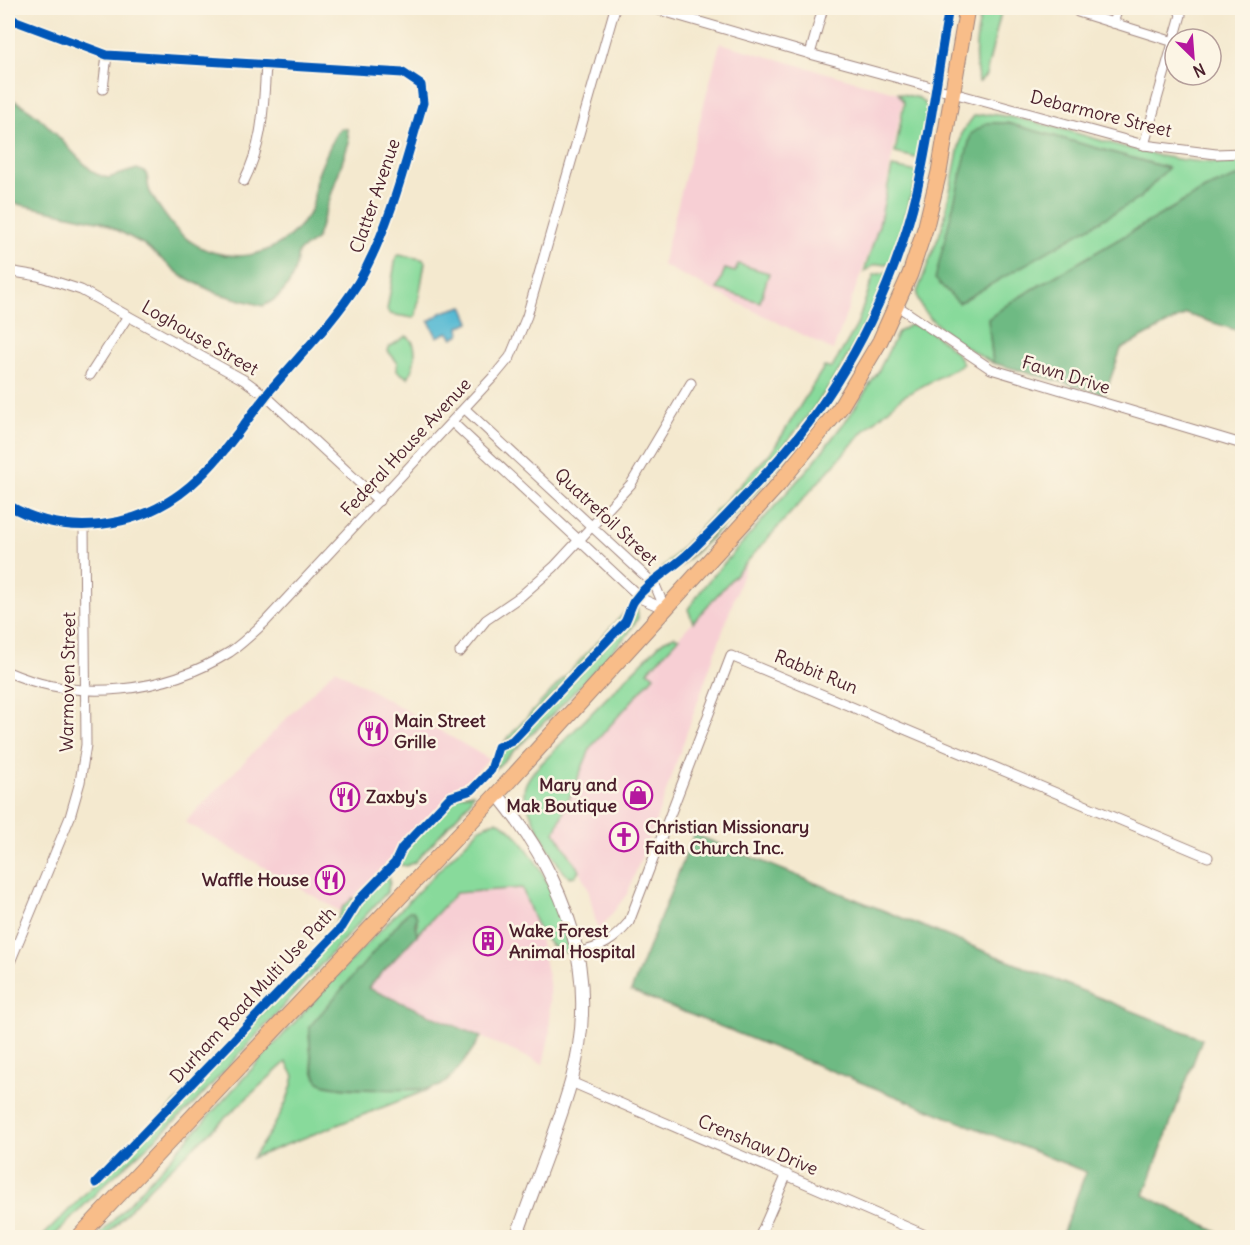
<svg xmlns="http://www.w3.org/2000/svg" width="1250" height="1245" viewBox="0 0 1250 1245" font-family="Delius,sans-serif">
  <rect width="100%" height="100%" fill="#fcf5e5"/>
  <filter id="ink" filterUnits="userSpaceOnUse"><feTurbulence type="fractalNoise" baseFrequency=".0167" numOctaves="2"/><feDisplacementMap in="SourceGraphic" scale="12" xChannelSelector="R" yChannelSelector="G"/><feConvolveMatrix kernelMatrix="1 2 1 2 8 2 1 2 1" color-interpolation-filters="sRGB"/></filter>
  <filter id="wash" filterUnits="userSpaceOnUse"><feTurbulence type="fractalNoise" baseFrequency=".008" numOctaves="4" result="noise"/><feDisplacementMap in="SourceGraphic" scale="24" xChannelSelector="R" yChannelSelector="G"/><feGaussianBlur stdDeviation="1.35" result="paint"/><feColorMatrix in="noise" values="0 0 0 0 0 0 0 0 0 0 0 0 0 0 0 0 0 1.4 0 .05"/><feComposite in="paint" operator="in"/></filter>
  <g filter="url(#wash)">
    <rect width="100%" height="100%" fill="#f4e9cf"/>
    <g fill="#f7cfd4">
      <path d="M 720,43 L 898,93 L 903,99 L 879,225 L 833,350 L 662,265 Z"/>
      <path d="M 747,562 L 656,820 L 627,894 L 598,932 L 588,888 L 572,857 L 555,832 L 591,747 L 654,677 L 648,671 Z"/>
      <path d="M 335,669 L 489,759 L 340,911 L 185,822 Z"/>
      <path d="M 522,887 L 537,924 L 549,982 L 550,1033 L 543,1064 L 368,988 L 456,893 Z"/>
    </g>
    <g fill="#88da9b" stroke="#697c63" stroke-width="1.5" fill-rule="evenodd">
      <path d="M 982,8 L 1002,8 L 986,75 L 979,82 C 972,57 977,32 982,8 Z"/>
      <path d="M 898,93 L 919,98 L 929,108 L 921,159 L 895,153 L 904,103 Z"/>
      <path d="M 989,114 C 1074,123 1155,170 1242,162 L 1242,175 L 1205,189 L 1011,302 L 988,319 L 993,363 C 972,352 917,318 917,293 L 943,225 L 962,132 L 974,116 ZM 987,123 L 1007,123 L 1168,168 L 1140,198 Z"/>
      <path d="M 892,167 L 918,172 L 891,263 L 874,265 L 864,272 L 879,225 Z"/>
      <path d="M 399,255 L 422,259 L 425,262 L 416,315 L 413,318 L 390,314 L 387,310 L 396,257 Z"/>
      <path d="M 738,264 L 769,273 L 760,302 L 717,289 L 725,269 L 735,272 Z"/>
      <path d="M 888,272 C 851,370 795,437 725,512 C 705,533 684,561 658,573 L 773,450 L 824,367 L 832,368 L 856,327 L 874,275 Z"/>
      <path d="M 893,274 C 893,286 882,303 877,316 C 832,414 757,499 676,570 C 732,513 792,456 835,388 C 858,351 875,312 893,274 Z"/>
      <path d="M 910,325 C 926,324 958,351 963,364 L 902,397 L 864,431 L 693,622 L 688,609 L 705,585 L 813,463 L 850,415 L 878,372 L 898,332 Z"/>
      <path d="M 406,336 C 421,344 414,367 408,378 L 397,371 L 397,362 L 388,351 L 389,347 Z"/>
      <path d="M 634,605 L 637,605 L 638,618 L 627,635 L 558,709 L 495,769 L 495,761 L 499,750 L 513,744 L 623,627 L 630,618 Z"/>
      <path d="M 627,610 L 619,624 L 512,739 L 504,742 Z"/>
      <path d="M 674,636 L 679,638 L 648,671 L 654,676 L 591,747 L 555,832 L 579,870 L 575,876 L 569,877 C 559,870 523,805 524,792 C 524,784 529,777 534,771 L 663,641 Z"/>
      <path d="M 473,793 L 469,803 L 415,862 L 406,866 L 398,864 L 406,847 L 455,796 Z"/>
      <path d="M 495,821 C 524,825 575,925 569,953 C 541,951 531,910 522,888 L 456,893 L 417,935 L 417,920 L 405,915 L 309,1036 C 311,1048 310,1068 316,1078 C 326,1096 420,1088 440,1085 L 252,1158 C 271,1132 288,1107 294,1076 L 286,1062 L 150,1187 L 105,1237 L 97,1238 L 360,951 L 480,828 Z"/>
      <path d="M 388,873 L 390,882 L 387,892 L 194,1104 L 104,1185 L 53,1237 L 41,1238 L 212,1066 L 295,977 L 329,939 L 343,907 L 353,898 L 355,901 L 350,912 L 355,915 L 362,900 Z"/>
    </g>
    <g fill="#6eba83" stroke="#5c6c57" stroke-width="1.5">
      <path d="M 8,98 C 46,113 65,150 96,174 L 108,178 L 137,169 L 145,172 C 149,178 147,183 149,189 C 151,197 174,229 181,234 C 222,270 279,260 308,215 C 316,203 313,193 316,180 C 320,168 330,146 336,134 L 341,128 L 347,129 L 349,142 L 316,240 L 298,252 C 296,277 287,295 263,306 L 216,293 L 182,276 L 143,244 L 102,222 L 8,202 Z"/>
      <path d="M 987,123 L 1007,123 L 1168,168 L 1140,198 L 959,303 L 935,279 L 971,134 Z"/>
      <path d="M 1242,175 L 1242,332 L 1186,314 L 1121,349 L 1105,394 L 993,363 L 988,319 L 1011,302 L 1205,189 Z"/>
      <path d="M 694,834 L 1202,1039 L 1144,1195 L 1227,1237 L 1061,1237 L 1086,1172 L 631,991 Z"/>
      <path d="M 409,911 L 413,911 L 417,917 L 415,924 L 417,935 L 368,988 L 481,1037 C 472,1050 454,1079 440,1086 C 426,1092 334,1090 321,1083 C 311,1078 309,1037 310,1026 Z"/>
    </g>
    <path fill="#54b9d3" stroke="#4f6c7f" stroke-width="1.5" d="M 463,306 L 470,322 L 459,327 L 460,334 L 453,338 L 448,332 L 437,337 L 429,321 L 443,312 Z"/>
  </g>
  <g filter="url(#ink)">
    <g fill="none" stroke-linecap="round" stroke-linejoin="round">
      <g stroke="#9f847d" stroke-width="11">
        <g id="minor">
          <path d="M 652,8 L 810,54 L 1144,145 L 1216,154 L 1242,153"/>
          <path d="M 1079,8 L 1078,12 L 1174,42"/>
          <path d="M 8,18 L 107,55 L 403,73 L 421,85 L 423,103 C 405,164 390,227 358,283 C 334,321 301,354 272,388 C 246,420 222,459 190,486 C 139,529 66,539 8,505"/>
          <path d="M 1113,23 L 1118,8"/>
          <path d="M 810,54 L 823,8"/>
          <path d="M 103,89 L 107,55"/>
          <path d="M 1144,145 L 1181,15 L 1178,8"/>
          <path d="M 244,181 C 264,141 263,108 266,65"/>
          <path d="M 8,271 L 38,276 L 81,290 L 244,380 L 266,396 L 379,501"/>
          <path d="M 896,305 L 991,369 L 1242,444"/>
          <path d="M 90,375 L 128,316"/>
          <path d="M 465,409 L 655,585 L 665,609"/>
          <path d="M 452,422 L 642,599 L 665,609"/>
          <path d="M 460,652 L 486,620 L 521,596 L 554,567 L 631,484 L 691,383"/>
          <path d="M 8,672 C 78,703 165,693 230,652 C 242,644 254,632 265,622 L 495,375 L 510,357 L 527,316 L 615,8"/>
          <path d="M 578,952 C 602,948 614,940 629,922 L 731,656 L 1208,857"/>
          <path d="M 8,967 L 70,817 L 80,782 L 86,745 L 84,526"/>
          <path d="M 571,1082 L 932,1238"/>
          <path d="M 759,1238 L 787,1174"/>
        </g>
      </g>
      <g stroke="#9f847d" stroke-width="14">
        <path id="tertiary" d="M 497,794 C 566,879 602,973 571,1082 C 556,1135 534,1186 516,1238"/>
      </g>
      <g stroke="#9f847d" stroke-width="17">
        <path id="primary" d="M 78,1238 L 497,794 L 778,485 L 840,408 L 880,341 L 910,274 L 926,226 L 939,172 L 967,8"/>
      </g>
      <use href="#minor" stroke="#fff" stroke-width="9"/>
      <use href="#tertiary" stroke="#fff" stroke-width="12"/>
      <use href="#primary" stroke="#f8bd89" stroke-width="15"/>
      <g stroke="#fcf5e5" stroke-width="13">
        <g id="cycleway">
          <path d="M 8,18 L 107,55 L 403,73 L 421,85 L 423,103 C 405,164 390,227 358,283 C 334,321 301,354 272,388 C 246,420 222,459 190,486 C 139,529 66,539 8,505"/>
          <path d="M 96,1183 L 342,927 L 358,901 L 395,863 L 402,848 L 450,797 L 472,790 L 491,770 L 498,747 L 512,741 L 625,622 C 629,615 630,607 634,601 C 649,580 673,569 691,551 C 728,515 764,477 797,438 C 854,367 896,280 917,191 C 931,131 938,68 949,8"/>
        </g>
      </g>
      <use href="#cycleway" stroke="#0057b8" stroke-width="9"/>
    </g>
  </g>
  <defs>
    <g id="restaurant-ring" transform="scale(1.5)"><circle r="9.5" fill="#fcf5e5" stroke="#b5179e" stroke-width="1.5"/><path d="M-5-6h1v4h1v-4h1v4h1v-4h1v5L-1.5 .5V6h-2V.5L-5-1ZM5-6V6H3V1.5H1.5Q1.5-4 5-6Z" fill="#b5179e"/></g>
    <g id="shop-ring" transform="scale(1.5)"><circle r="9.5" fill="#fcf5e5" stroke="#b5179e" stroke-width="1.5"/><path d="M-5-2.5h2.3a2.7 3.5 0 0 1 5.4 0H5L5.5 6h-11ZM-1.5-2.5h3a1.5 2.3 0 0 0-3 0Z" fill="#b5179e"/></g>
    <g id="church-ring" transform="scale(1.5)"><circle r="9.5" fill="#fcf5e5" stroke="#b5179e" stroke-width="1.5"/><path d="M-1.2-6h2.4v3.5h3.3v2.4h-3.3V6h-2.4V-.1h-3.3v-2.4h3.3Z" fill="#b5179e"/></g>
    <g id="building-ring" transform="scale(1.5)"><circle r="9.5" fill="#fcf5e5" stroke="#b5179e" stroke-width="1.5"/><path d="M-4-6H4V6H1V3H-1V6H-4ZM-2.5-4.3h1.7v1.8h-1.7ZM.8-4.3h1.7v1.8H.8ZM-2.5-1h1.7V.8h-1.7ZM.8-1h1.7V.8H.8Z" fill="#b5179e"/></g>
  </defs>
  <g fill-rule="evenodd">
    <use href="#restaurant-ring" x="373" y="731"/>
    <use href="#shop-ring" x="638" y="795"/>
    <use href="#restaurant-ring" x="345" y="797"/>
    <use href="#church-ring" x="624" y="837"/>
    <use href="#restaurant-ring" x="330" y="880"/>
    <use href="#building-ring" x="488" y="941"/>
  </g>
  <g text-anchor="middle" stroke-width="5" stroke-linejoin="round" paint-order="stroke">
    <g font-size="18" fill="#4a1f2b" stroke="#fcf5e5">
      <text transform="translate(1101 114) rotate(14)" y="6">Debarmore Street</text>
      <text transform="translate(375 196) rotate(-71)" y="6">Clatter Avenue</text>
      <text transform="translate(200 338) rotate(30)" y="6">Loghouse Street</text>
      <text transform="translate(1066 375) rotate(17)" y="6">Fawn Drive</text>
      <text transform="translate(406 447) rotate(-47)" y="6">Federal House Avenue</text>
      <text transform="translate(606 517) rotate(43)" y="6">Quatrefoil Street</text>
      <text transform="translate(816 672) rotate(22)" y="6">Rabbit Run</text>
      <text transform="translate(68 682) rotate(-89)" y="6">Warmoven Street</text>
      <text transform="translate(253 995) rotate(-47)" y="6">Durham Road Multi Use Path</text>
      <text transform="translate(758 1145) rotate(23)" y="6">Crenshaw Drive</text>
    </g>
    <g font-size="18" font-weight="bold" fill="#4a1f2b" stroke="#fcf5e5" text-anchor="start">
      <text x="394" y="727">Main Street<tspan x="394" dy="21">Grille</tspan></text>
      <text x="617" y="791" text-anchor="end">Mary and<tspan x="617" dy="21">Mak Boutique</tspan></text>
      <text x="366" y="803">Zaxby's</text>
      <text x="645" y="833">Christian Missionary<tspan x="645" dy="21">Faith Church Inc.</tspan></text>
      <text x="309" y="886" text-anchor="end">Waffle House</text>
      <text x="509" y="937">Wake Forest<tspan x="509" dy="21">Animal Hospital</tspan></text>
    </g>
  </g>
  <rect width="1250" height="1245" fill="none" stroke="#fcf5e5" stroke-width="30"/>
  <g transform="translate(1193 57) rotate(155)"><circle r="28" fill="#fcf5e5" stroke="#b59f9b" stroke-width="1.5"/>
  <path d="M0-4.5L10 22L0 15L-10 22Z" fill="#b5179e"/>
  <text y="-9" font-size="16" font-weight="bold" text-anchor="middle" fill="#4a1f2b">N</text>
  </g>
</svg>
